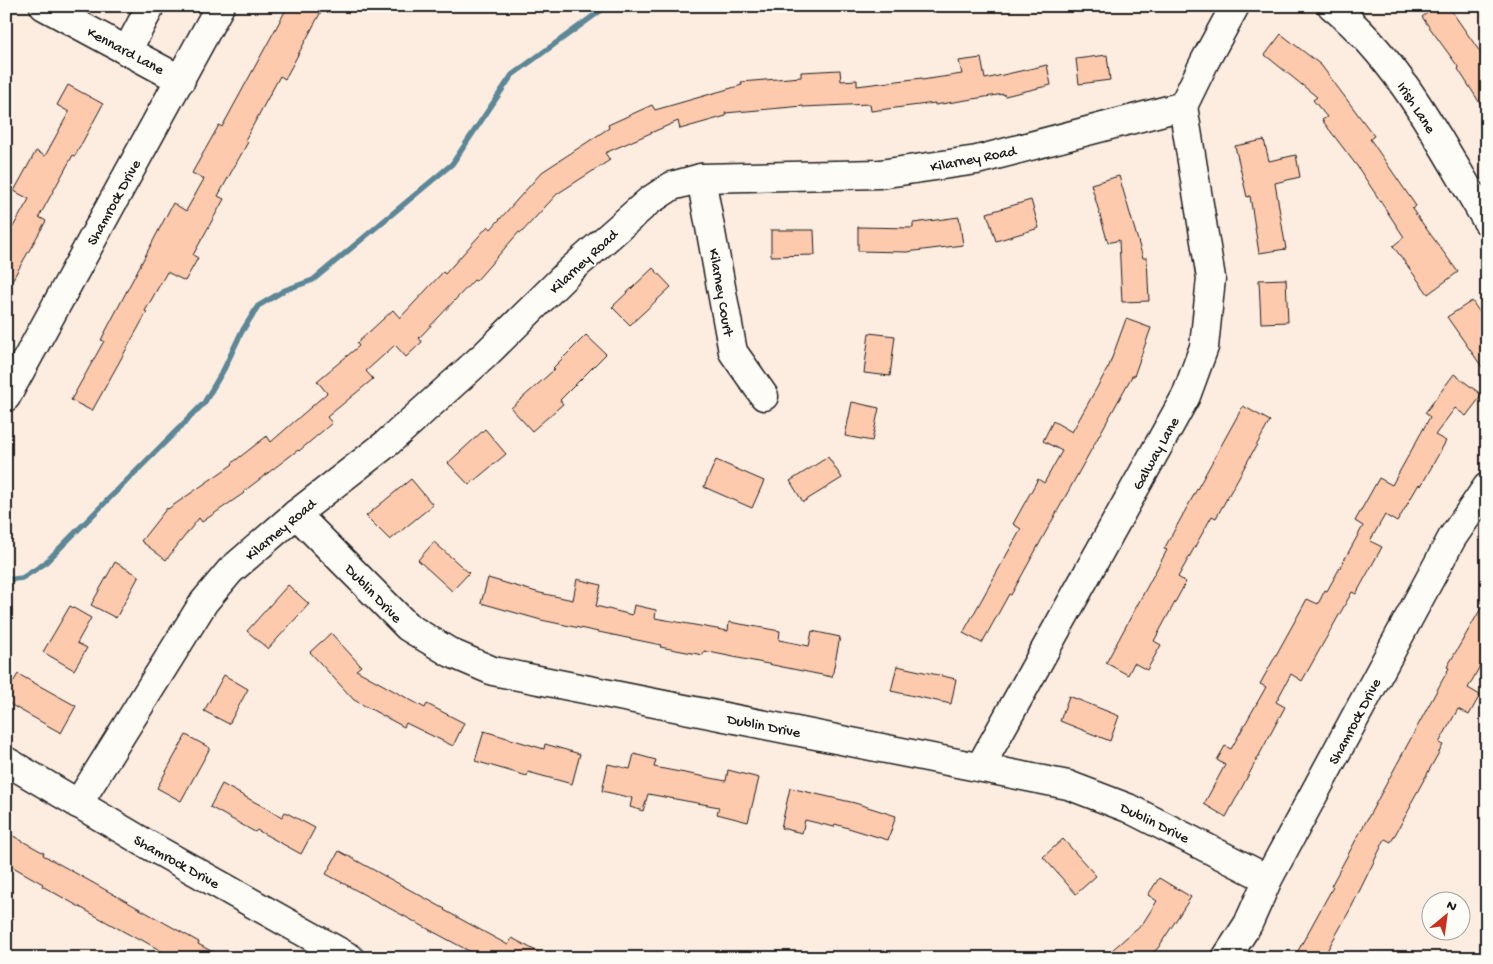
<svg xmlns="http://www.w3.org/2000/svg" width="1493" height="964" viewBox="0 0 1493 964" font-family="'Gochi Hand',sans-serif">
  <rect width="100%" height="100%" fill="#fdede1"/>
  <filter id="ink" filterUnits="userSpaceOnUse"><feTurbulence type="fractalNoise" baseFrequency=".02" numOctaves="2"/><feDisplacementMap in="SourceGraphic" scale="10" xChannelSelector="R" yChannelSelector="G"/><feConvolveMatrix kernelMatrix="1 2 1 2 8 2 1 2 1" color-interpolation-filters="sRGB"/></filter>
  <g filter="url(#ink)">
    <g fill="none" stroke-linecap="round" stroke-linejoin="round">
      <path stroke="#5c8797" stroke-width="5.5" d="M 6,580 L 22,578 L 44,564 L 204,403 L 224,369 L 241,333 L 258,306 L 285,290 L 313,280 L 452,164 L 512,75 L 607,6"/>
    </g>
    <g fill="#fecaae" stroke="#1c1c1c">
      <path d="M 288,6 L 324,6 L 285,79 L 280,76 L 245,140 L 248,142 L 218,196 L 224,199 L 193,255 L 198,258 L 185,281 L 167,272 L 145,311 L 147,312 L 92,411 L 71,400 L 104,341 L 101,340 L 173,203 L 186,211 L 204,179 L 192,173 L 219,125 L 222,127 Z"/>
      <path d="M 1436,6 L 1448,6 L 1487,62 L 1487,114 L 1458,69 L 1459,68 L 1422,17 Z"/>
      <path d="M 1281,34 L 1321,65 L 1374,136 L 1370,139 L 1416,206 L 1412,209 L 1458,272 L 1428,294 L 1393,246 L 1404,237 L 1357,166 L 1322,120 L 1327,117 L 1313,100 L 1317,97 L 1265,55 Z"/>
      <path d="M 1107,55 L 1110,80 L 1079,84 L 1076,59 Z"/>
      <path d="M 981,58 L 985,79 L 1047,65 L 1051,85 L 1005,96 L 1004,94 L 935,105 L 935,103 L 871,111 L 870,104 L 803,107 L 803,106 L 725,113 L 726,116 L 680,129 L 678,121 L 605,153 L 610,160 L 557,194 L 521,233 L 519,232 L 476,281 L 474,280 L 419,338 L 422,342 L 406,357 L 395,345 L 366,371 L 373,379 L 327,417 L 332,423 L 299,451 L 298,450 L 243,492 L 244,493 L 202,522 L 199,518 L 166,560 L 141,541 L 167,508 L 168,509 L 233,464 L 232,463 L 267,436 L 271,442 L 327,393 L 317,381 L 359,346 L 357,343 L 393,310 L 400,318 L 443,272 L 445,274 L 488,226 L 491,229 L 542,172 L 609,128 L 608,125 L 652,105 L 655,110 L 742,85 L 741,82 L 801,77 L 801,72 L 840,70 L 841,81 L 857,80 L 857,86 L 922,78 L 922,80 L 962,74 L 959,61 Z"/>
      <path d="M 68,85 L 103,104 L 75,156 L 73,155 L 39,217 L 46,221 L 6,291 L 6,239 L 29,199 L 14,191 L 36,151 L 45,156 L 69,112 L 57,105 Z"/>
      <path d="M 1264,140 L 1269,161 L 1296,155 L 1300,177 L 1275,183 L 1286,249 L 1259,253 L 1250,196 L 1247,197 L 1235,146 Z"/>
      <path d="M 1119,176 L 1143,258 L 1147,258 L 1149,301 L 1122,302 L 1119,240 L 1108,243 L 1091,184 Z"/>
      <path d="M 1031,200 L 1039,228 L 996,241 L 987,213 Z"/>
      <path d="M 959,217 L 963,245 L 907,252 L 858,251 L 858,227 L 913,228 L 913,223 Z"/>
      <path d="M 771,230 L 814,230 L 815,255 L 771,256 Z"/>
      <path d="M 653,268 L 671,287 L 630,325 L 612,307 Z"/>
      <path d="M 1286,279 L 1288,322 L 1261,323 L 1259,280 Z"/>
      <path d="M 1472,301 L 1487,323 L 1487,374 L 1447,317 Z"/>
      <path d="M 1126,319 L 1151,328 L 1134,376 L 1132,376 L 1011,595 L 1009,594 L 982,643 L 963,633 L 1021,529 L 1013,524 L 1038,479 L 1044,483 L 1062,451 L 1043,441 L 1053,421 L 1072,432 L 1109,366 Z"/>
      <path d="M 869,333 L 895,336 L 890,376 L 864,373 Z"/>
      <path d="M 586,335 L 606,354 L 560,400 L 563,404 L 532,431 L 511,408 L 555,369 L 553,368 Z"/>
      <path d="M 1454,374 L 1482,395 L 1466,416 L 1455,408 L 1435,435 L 1446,441 L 1421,486 L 1419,484 L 1397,522 L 1385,515 L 1370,541 L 1382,547 L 1356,594 L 1352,592 L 1302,681 L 1291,674 L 1276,702 L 1285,707 L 1226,817 L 1204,804 L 1225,765 L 1217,760 L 1225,746 L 1231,749 L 1266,687 L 1260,684 L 1307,599 L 1318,604 L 1325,590 L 1327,591 L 1363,526 L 1355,521 L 1379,478 L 1392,485 L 1430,417 L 1425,413 Z"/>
      <path d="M 852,402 L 879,408 L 872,441 L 845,436 Z"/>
      <path d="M 1243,406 L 1270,421 L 1216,518 L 1212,516 L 1178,577 L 1186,582 L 1154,641 L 1161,645 L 1147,670 L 1134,663 L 1128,675 L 1106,663 L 1167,550 L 1164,549 Z"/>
      <path d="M 485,429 L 506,454 L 469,485 L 448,463 Z"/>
      <path d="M 828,457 L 842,478 L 803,502 L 790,481 Z"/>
      <path d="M 716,460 L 764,481 L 752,508 L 704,487 Z"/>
      <path d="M 411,479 L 433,505 L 390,540 L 366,516 Z"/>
      <path d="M 434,542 L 469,573 L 452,591 L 418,560 Z"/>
      <path d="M 115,562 L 139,576 L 116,618 L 91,605 Z"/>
      <path d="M 488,578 L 540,593 L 573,600 L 577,579 L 601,585 L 596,606 L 632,615 L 634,605 L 656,610 L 655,618 L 728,631 L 729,622 L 780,631 L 779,640 L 809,646 L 812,631 L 840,637 L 832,677 L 704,651 L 703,655 L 660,647 L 661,645 L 541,620 L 481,603 Z"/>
      <path d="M 288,585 L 309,604 L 268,649 L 247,631 Z"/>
      <path d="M 1487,598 L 1487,653 L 1468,688 L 1480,695 L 1469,715 L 1458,709 L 1439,743 L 1443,745 L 1410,805 L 1411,806 L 1391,842 L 1385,839 L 1351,908 L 1323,958 L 1294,958 L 1333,887 L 1331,886 L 1449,668 L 1447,667 Z"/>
      <path d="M 70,606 L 91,618 L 77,643 L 87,648 L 74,670 L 43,652 Z"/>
      <path d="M 331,633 L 361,666 L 356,670 L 425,708 L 427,704 L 464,723 L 453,746 L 406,723 L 404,727 L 354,700 L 310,652 Z"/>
      <path d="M 897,666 L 956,679 L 951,704 L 891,691 Z"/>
      <path d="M 18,674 L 76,706 L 61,733 L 6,702 L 6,694 Z"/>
      <path d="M 224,675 L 248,689 L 229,724 L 204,711 Z"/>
      <path d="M 1069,696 L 1119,716 L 1110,741 L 1060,721 Z"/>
      <path d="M 484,731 L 544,749 L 545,744 L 580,754 L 572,784 L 528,772 L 527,776 L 475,761 Z"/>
      <path d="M 186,735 L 210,748 L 181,801 L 157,788 Z"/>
      <path d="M 634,754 L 656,760 L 654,767 L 726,781 L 728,770 L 759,778 L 748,822 L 717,814 L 719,807 L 648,794 L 643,811 L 630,807 L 632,798 L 602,791 L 608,764 L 630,769 Z"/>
      <path d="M 222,784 L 282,817 L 285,812 L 315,828 L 301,854 L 257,830 L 255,832 L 210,807 Z"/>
      <path d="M 790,788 L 855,803 L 896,816 L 888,840 L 835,824 L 834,827 L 805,820 L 802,833 L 781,828 Z"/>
      <path d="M 6,832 L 44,853 L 43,855 L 199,942 L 198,944 L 224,958 L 174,958 L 140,939 L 139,940 L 42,886 L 43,884 L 6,863 Z"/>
      <path d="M 1063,839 L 1096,876 L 1076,894 L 1043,857 Z"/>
      <path d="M 339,851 L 445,909 L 444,910 L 508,945 L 512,938 L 549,958 L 482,958 L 326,874 Z"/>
      <path d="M 1159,878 L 1191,897 L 1158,948 L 1147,958 L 1103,958 L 1143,923 L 1157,901 L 1148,895 Z"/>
    </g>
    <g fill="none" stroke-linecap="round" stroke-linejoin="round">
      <g stroke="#1c1c1c" stroke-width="31">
        <g id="minor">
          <path d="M 44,6 L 181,80"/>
          <path d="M 1332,6 C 1401,62 1442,146 1487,221"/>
          <path d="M 127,51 L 148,11"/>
          <path d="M 701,178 L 733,352 L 764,396"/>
          <path d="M 6,397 L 220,6"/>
          <path d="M 296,514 L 408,627 L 451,653 L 493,671 L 1068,785 L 1128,808 L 1268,879"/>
          <path d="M 6,761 L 145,843 L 350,958"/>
          <path d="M 980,767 L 1186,396 L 1204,347 L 1211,278 L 1183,106"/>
          <path d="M 78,804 L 204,602 L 230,571 L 296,514 L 386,444 L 485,355 L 572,269 L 649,201 L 672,186 L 701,178 L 880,174 L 977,160 L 1183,106 L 1205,61 L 1235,6"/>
          <path d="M 1226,958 L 1248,924 L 1268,879 L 1452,538 L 1487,487"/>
        </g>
      </g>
      <use href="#minor" stroke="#fdfcf7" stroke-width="28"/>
    </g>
  </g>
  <g text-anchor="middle" stroke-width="4" stroke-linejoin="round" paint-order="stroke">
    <g font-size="15" fill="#1c1c1c" stroke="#fdfcf7">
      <text transform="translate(126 50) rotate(28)" y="5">Kennard Lane</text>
      <text transform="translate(1417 107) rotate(57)" y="5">Irish Lane</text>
      <text transform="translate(973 158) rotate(-11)" y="5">Kilarney Road</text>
      <text transform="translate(113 202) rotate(-61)" y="5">Shamrock Drive</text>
      <text transform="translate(583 261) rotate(-43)" y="5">Kilarney Road</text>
      <text transform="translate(722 292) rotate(80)" y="5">Kilarney Court</text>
      <text transform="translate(1155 453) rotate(-61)" y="5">Galway Lane</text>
      <text transform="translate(280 529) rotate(-40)" y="5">Kilarney Road</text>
      <text transform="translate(374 593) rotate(46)" y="5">Dublin Drive</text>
      <text transform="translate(1354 721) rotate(-62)" y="5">Shamrock Drive</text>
      <text transform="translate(764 725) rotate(11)" y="5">Dublin Drive</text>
      <text transform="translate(1155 822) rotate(26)" y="5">Dublin Drive</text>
      <text transform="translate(177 861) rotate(29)" y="5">Shamrock Drive</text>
    </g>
  </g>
  <rect width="1493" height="964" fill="none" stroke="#fdfcf7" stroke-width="25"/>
  <rect x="12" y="12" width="1468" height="939" fill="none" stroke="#1c1c1c" stroke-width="2" filter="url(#ink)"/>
  <g transform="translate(1446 916) rotate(29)"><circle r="24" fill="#fdfcf7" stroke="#a3a29f"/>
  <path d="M0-4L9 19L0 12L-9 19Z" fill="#c8321e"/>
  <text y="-8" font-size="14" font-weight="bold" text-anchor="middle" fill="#1c1c1c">N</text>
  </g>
</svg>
